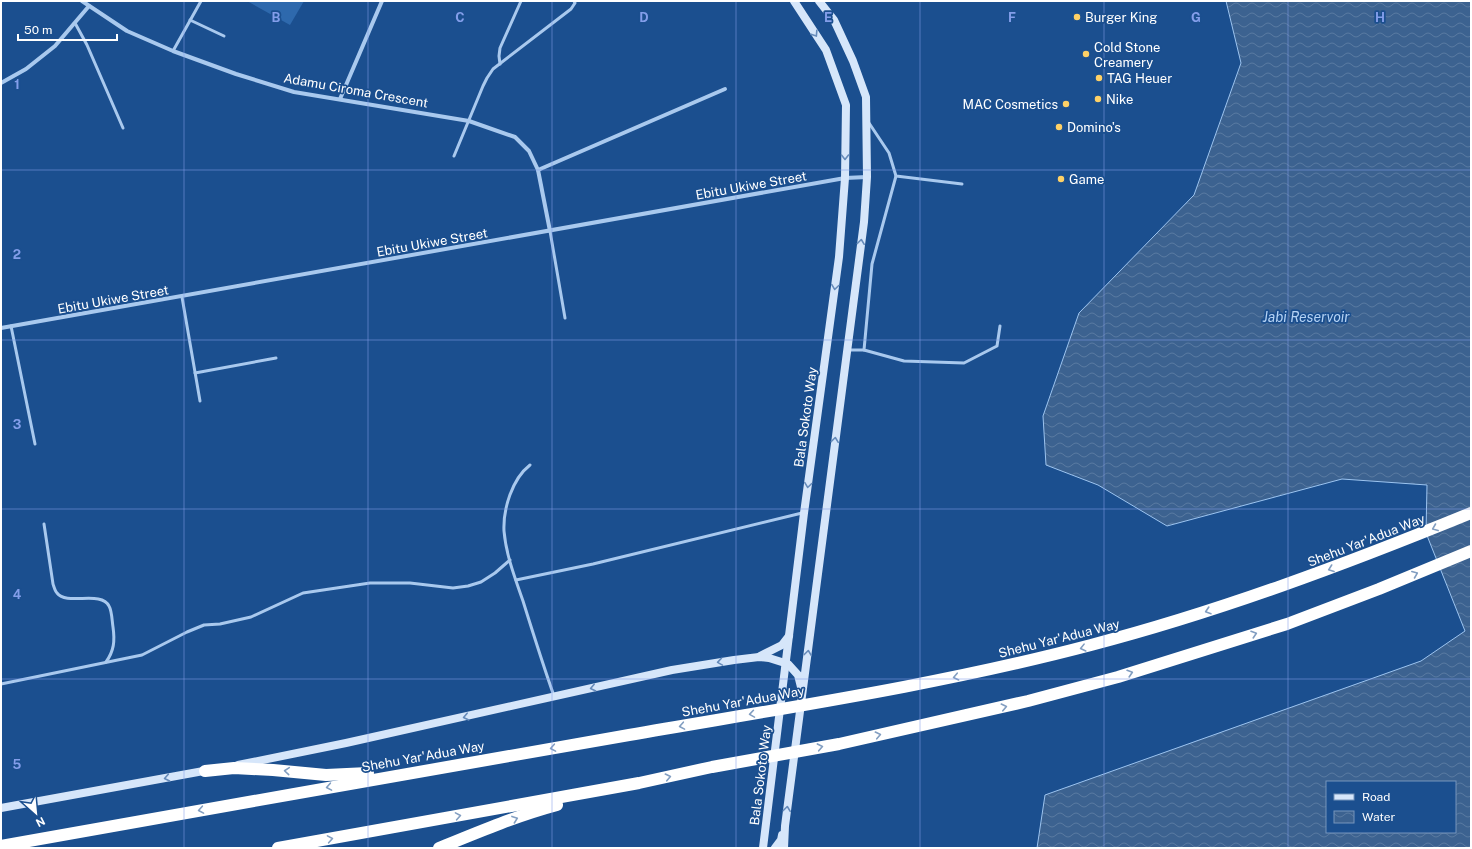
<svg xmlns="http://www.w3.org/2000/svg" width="1472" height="849" viewBox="0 0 1472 849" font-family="'Public Sans',sans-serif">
  <defs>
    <pattern id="water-waves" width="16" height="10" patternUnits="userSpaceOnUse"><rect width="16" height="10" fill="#3c6290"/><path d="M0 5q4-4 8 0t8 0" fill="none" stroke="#597aa1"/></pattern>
  </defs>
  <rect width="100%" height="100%" fill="#1b4f8f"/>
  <path fill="#2e69ad" d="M 247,1 L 304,1 L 290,25 Z"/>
  <path fill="url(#water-waves)" stroke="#9cc4f0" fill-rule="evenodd" d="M 1226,1 L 1471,1 L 1471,848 L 1037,848 L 1045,795 L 1421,661 L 1465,631 L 1426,533 L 1427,485 L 1342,479 L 1167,526 L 1098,485 L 1046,465 L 1043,416 L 1079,313 L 1194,195 L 1241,63 ZM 1327,782 L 1455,782 L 1455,832 L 1327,832 Z"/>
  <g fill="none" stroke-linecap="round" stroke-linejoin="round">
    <g stroke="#a9c9ee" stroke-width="3">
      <path d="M 190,20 L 224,36"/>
      <path d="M 75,23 L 87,45 L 123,128"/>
      <path d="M 173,51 L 201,1"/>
      <path d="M 500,64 L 499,56 L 500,48 L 521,1"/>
      <path d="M 869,123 L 889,153 L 896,176 L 962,184"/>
      <path d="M 454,156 L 483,86 L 487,78 L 493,69 L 571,9 L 575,3 L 574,1"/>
      <path d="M 896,176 L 872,264 L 864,350 L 904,361 L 964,363 L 997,346 L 1000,326"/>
      <path d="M 550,231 L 565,318"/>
      <path d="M 182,297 L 200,401"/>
      <path d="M 11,326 L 35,444"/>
      <path d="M 848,350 L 864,350"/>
      <path d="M 195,373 L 276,358"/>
      <path d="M 530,465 C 512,479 503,509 504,531 C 506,555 515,578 523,601 C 533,633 543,665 554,696"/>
      <path d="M 44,524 L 53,584 C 54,587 55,591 57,593 C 67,606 101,590 109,606 C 112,611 112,621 113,627 C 115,641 114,651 106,662"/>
      <path d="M 516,580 L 593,564 L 802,513"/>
      <path d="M 1,684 L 142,655 L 187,632 L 204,625 L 220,624 L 251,617 L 303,593 L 370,583 L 410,583 L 453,588 L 468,586 L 481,582 L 495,573 L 510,560"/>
    </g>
    <g stroke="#a9c9ee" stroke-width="4">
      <path d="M 82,1 L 127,31 L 173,51 L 236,74 L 294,92 L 469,121 L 515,137 L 529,151 L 538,170 L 550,231"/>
      <path d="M 1,83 L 26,69 L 55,46 L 89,6"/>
      <path d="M 340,99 L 382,1"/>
      <path d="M 538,170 L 725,89"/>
      <path d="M 1,328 L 845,178 L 867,177"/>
    </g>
    <g stroke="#d6e6fa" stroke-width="8">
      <path d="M 760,656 L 782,645 L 789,636"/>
      <path d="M 238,765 L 346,743 L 672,670 L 734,660 L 759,657 L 769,658 L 788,664 L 798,675 L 801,687"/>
      <path d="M 1,808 L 209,770"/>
      <path d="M 763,848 L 804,513 L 839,257 L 845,178 L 846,105 L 826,50 L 794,1"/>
      <path d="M 775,848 L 781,840 L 782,835"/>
      <path d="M 784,848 L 785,826 L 864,222 L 867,177 L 866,97 L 853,61 L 834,20 L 819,1"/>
    </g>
    <g stroke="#fff" stroke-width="12">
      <path d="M 205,771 L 234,768 L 273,770 L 326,775 L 368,773"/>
      <path d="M 1,846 C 210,809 420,771 629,735 C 784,708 939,685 1091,645 C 1221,611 1346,564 1471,513"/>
      <path d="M 278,848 L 639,783 L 712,767 L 839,744 L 1028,701 L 1118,677 L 1287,624 L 1379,589 L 1471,551"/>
      <path d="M 439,848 C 478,832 516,816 557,805"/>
    </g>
  </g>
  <defs><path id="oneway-chevron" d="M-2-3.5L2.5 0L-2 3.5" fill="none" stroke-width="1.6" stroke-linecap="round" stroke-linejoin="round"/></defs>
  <g stroke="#668bba">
    <use href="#oneway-chevron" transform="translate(815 34) rotate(57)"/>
    <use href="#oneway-chevron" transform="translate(845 157) rotate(90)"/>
    <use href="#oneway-chevron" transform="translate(861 242) rotate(-83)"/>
    <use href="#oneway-chevron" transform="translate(835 287) rotate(98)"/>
    <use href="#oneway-chevron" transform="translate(835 440) rotate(-83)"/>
    <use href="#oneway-chevron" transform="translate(808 485) rotate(98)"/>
    <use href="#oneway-chevron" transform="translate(808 653) rotate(-83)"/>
    <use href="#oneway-chevron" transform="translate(720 662) rotate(171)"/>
    <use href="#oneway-chevron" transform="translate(593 688) rotate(167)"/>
    <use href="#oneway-chevron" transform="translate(466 717) rotate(167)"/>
    <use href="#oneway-chevron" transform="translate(167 778) rotate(169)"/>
    <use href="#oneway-chevron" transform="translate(787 809) rotate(-83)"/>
  </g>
  <g stroke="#829ec1">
    <use href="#oneway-chevron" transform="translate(1435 528) rotate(158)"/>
    <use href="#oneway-chevron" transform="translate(1331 569) rotate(160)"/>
    <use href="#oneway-chevron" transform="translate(1415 574) rotate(-22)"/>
    <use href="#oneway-chevron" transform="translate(1208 611) rotate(162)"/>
    <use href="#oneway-chevron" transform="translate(1254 634) rotate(-18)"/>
    <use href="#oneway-chevron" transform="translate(1083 648) rotate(166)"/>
    <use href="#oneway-chevron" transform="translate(1130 673) rotate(-17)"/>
    <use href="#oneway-chevron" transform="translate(956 677) rotate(168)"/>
    <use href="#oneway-chevron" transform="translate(1004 707) rotate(-13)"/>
    <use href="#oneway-chevron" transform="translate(752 714) rotate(171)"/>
    <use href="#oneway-chevron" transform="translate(682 726) rotate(170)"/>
    <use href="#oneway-chevron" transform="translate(878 735) rotate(-12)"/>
    <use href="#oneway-chevron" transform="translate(820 747) rotate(-11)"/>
    <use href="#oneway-chevron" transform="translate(553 748) rotate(170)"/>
    <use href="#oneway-chevron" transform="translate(287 771) rotate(-175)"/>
    <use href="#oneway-chevron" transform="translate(668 777) rotate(-12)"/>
    <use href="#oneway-chevron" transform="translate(329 787) rotate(170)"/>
    <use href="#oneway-chevron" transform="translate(201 810) rotate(170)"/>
    <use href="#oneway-chevron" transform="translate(458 816) rotate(-10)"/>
    <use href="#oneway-chevron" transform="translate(515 819) rotate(-20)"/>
    <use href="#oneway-chevron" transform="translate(330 839) rotate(-10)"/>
  </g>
  <path fill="none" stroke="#839eea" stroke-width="1" stroke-opacity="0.55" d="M 184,1 L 184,848M 368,1 L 368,848M 552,1 L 552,848M 736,1 L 736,848M 920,1 L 920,848M 1104,1 L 1104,848M 1288,1 L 1288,848M 1,170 L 1471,170M 1,340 L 1471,340M 1,509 L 1471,509M 1,679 L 1471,679"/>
  <g fill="#ffd166" stroke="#1b4f8f" stroke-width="1.5">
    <circle cx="1077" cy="17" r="4"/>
    <circle cx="1086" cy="54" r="4"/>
    <circle cx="1099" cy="78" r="4"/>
    <circle cx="1098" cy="99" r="4"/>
    <circle cx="1066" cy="104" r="4"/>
    <circle cx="1059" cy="127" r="4"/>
    <circle cx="1061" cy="179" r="4"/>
  </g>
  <g text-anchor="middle" stroke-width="3.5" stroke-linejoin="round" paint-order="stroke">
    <g font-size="13" fill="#fff" stroke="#1b4f8f" text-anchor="start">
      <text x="1085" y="22">Burger King</text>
      <text x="1094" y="52">Cold Stone<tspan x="1094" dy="15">Creamery</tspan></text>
      <text x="1107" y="83">TAG Heuer</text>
      <text x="1106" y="104">Nike</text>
      <text x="1058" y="109" text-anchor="end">MAC Cosmetics</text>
      <text x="1067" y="132">Domino's</text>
      <text x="1069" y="184">Game</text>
    </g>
    <g font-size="13" fill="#fff" stroke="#1b4f8f">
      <text transform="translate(356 90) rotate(10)" y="5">Adamu Ciroma Crescent</text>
      <text transform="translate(751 185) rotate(-10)" y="5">Ebitu Ukiwe Street</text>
      <text transform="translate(432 242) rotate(-10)" y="5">Ebitu Ukiwe Street</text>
      <text transform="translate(113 299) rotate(-10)" y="5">Ebitu Ukiwe Street</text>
      <text transform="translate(805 417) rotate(-82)" y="5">Bala Sokoto Way</text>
      <text transform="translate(1366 540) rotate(-21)" y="5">Shehu Yar'Adua Way</text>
      <text transform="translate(1059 638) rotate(-14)" y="5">Shehu Yar'Adua Way</text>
      <text transform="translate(743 701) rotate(-10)" y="5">Shehu Yar'Adua Way</text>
      <text transform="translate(423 756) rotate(-10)" y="5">Shehu Yar'Adua Way</text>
      <text transform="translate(760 775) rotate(-83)" y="5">Bala Sokoto Way</text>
    </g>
    <g font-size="14" font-style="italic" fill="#b5d3f5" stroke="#1b4f8f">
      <text x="1306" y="322">Jabi Reservoir</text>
    </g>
  </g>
  <g font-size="13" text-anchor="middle" font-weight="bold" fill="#839eea" stroke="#1b4f8f" stroke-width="3.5" stroke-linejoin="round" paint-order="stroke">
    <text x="276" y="22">B</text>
    <text x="460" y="22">C</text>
    <text x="644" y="22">D</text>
    <text x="828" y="22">E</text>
    <text x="1012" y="22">F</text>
    <text x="1196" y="22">G</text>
    <text x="1380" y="22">H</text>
    <text x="17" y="89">1</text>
    <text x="17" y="259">2</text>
    <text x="17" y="429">3</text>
    <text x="17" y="599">4</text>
    <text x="17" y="769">5</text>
  </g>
  <rect width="1472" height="849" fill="none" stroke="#ffffff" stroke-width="4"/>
  <rect x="1326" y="781" width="130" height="52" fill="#1b4f8f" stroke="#7695bc"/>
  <rect x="1334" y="794" width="20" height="6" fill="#d6e6fa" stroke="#7695bc"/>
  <text x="1362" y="801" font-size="12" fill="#ffffff">Road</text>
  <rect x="1334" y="811" width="20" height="12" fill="url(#water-waves)" stroke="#7695bc"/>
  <text x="1362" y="821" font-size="12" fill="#ffffff">Water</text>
  <g transform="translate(36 813) rotate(153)" stroke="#1b4f8f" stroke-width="3" paint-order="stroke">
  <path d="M0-3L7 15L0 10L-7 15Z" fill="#ffffff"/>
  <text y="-6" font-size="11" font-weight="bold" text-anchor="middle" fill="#ffffff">N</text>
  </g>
  <path d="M18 34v6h99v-6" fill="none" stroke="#ffffff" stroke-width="2"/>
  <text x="24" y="34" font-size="12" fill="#ffffff" stroke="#1b4f8f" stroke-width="3" paint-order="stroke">50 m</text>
</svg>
